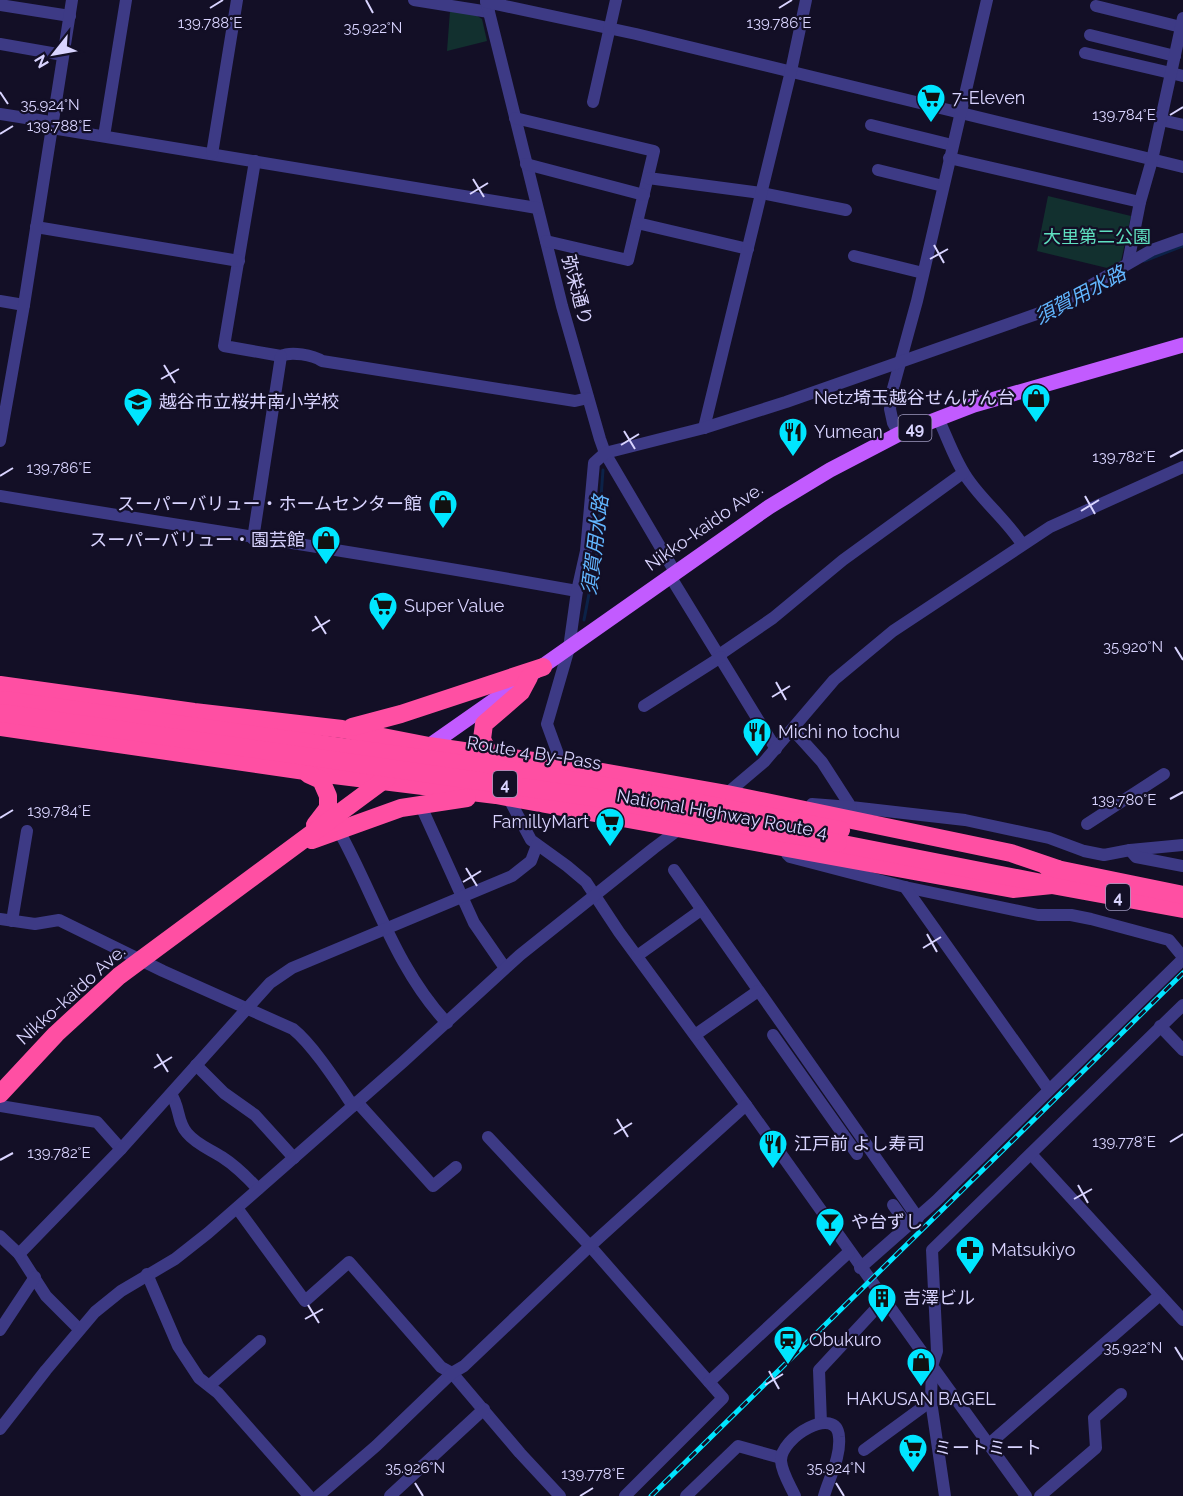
<svg xmlns="http://www.w3.org/2000/svg" width="1183" height="1496" viewBox="0 0 1183 1496" font-family="Raleway,'Noto Sans JP',sans-serif">
  <rect width="100%" height="100%" fill="#130f26"/>
  <g fill="#12302f">
    <path d="M 450,11 L 474,14 L 482,19 L 487,41 L 447,51 Z"/>
    <path d="M 1048,196 L 1131,216 L 1121,261 L 1107,268 L 1037,251 Z"/>
  </g>
  <g fill="none" stroke-linecap="round" stroke-linejoin="round">
    <g stroke="#0c2248" stroke-width="3">
      <path d="M 1144,261 L 1183,246"/>
      <path d="M 584,620 L 597,552 L 603,470"/>
    </g>
    <g stroke="#3d3a85" stroke-width="12">
      <path d="M 414,0 L 489,12"/>
      <path d="M 486,0 L 562,306 L 600,439 L 605,453 L 675,572"/>
      <path d="M 486,2 L 636,34 L 1183,167"/>
      <path d="M 0,5 L 70,16"/>
      <path d="M 1096,6 L 1181,27"/>
      <path d="M 1090,35 L 1175,56"/>
      <path d="M 0,44 L 63,55"/>
      <path d="M 1085,53 L 1183,76"/>
      <path d="M 593,102 L 616,0"/>
      <path d="M 0,114 L 45,121 L 52,128 L 537,208"/>
      <path d="M 515,118 L 654,151 L 628,260 L 546,241"/>
      <path d="M 1161,120 L 1183,125"/>
      <path d="M 871,125 L 952,145"/>
      <path d="M 104,136 L 126,0"/>
      <path d="M 212,154 L 237,0"/>
      <path d="M 949,158 L 1140,202"/>
      <path d="M 255,161 L 224,346 L 281,356 C 291,351 313,355 322,361 L 575,401 L 588,398"/>
      <path d="M 526,164 L 644,195"/>
      <path d="M 878,170 L 943,186"/>
      <path d="M 648,178 L 761,193 L 846,210"/>
      <path d="M 637,223 L 748,249"/>
      <path d="M 36,227 L 239,261"/>
      <path d="M 854,256 L 923,273"/>
      <path d="M 1128,263 L 1140,202 L 1152,160 L 1183,18"/>
      <path d="M 0,301 L 24,305"/>
      <path d="M 938,418 C 948,439 956,464 970,482 C 986,504 1007,521 1022,544"/>
      <path d="M 704,428 L 791,71 L 806,0"/>
      <path d="M 899,434 L 893,423 L 890,409 L 892,392 L 917,301 L 987,0"/>
      <path d="M 0,441 L 24,305 L 72,0"/>
      <path d="M 0,496 C 192,528 385,556 577,591"/>
      <path d="M 253,539 L 281,356"/>
      <path d="M 670,576 L 776,749"/>
      <path d="M 719,655 L 773,618 L 843,560 L 963,473"/>
      <path d="M 644,706 L 721,657"/>
      <path d="M 793,730 L 822,762 L 851,807 L 965,820 L 1049,838 L 1084,851 L 1104,855 L 1130,850 L 1183,845"/>
      <path d="M 562,765 L 547,724 L 569,648 L 577,591 L 586,551 L 594,463 L 605,453 L 704,428 L 786,402 L 1048,310 L 1152,250 L 1183,239"/>
      <path d="M 725,795 L 764,762 L 834,680 L 893,631 L 1050,527 L 1183,467"/>
      <path d="M 508,797 L 531,840 L 567,866 L 586,882 L 619,932 L 746,1105 L 932,1366 L 931,1401 L 945,1496"/>
      <path d="M 420,804 L 474,923 L 505,968"/>
      <path d="M 812,804 L 851,807"/>
      <path d="M 1087,824 L 1164,774"/>
      <path d="M 339,831 C 374,894 396,969 447,1023"/>
      <path d="M 1130,850 L 1136,857 L 1183,866"/>
      <path d="M 787,854 L 790,857 L 905,887 L 1038,915 L 1071,915 L 1091,919 L 1169,940 L 1183,957"/>
      <path d="M 674,870 L 918,1218"/>
      <path d="M 905,887 L 1049,1090"/>
      <path d="M 0,919 L 35,924 L 59,920 L 163,971 L 293,1029 C 313,1045 338,1084 353,1106"/>
      <path d="M 12,921 L 27,831"/>
      <path d="M 637,956 L 701,910"/>
      <path d="M 1160,1026 L 1183,1050"/>
      <path d="M 695,1035 L 758,991"/>
      <path d="M 773,1035 L 857,1154"/>
      <path d="M 196,1065 L 224,1093 L 255,1115 L 294,1158"/>
      <path d="M 171,1094 C 180,1107 177,1122 187,1133 C 197,1145 210,1149 222,1157 C 236,1166 247,1177 258,1189"/>
      <path d="M 357,1102 L 433,1186 L 456,1167"/>
      <path d="M 0,1106 L 97,1122 L 121,1149"/>
      <path d="M 488,1137 L 590,1246 L 723,1398 L 625,1496"/>
      <path d="M 1031,1154 L 1183,1320"/>
      <path d="M 893,1205 L 903,1219 L 905,1228"/>
      <path d="M 237,1208 L 305,1301 L 349,1262 L 441,1367 L 452,1373 L 520,1453 L 560,1496"/>
      <path d="M 0,1236 L 19,1254 L 46,1296 L 79,1329"/>
      <path d="M 19,1254 L 121,1149 L 270,983 L 292,968 L 512,876 L 531,861 L 537,845"/>
      <path d="M 860,1268 L 936,1201 L 1183,959"/>
      <path d="M 147,1274 L 178,1346 L 199,1378 L 218,1393 L 309,1496"/>
      <path d="M 0,1330 L 35,1277"/>
      <path d="M 709,1382 L 849,1252"/>
      <path d="M 210,1385 L 260,1341"/>
      <path d="M 821,1423 L 819,1370 L 884,1300"/>
      <path d="M 0,1429 L 46,1370 L 95,1312 L 121,1291 L 175,1259 L 208,1233 L 403,1062 L 520,955 L 654,848 L 682,827"/>
      <path d="M 989,1444 L 1160,1295"/>
      <path d="M 864,1450 L 931,1401"/>
      <path d="M 318,1496 L 376,1446 L 452,1373 L 464,1366 L 590,1246 L 746,1105"/>
      <path d="M 390,1496 L 484,1409"/>
      <path d="M 686,1496 L 738,1446 L 781,1458"/>
      <path d="M 795,1496 C 790,1485 782,1473 781,1461 C 780,1437 837,1404 839,1437 C 841,1457 829,1478 824,1496"/>
      <path d="M 1026,1496 L 932,1366 L 937,1351 L 932,1250 L 1183,1005"/>
      <path d="M 1040,1496 L 1096,1448 L 1094,1418 L 1121,1394"/>
    </g>
    <path stroke="#c25bff" stroke-width="15" d="M 429,746 L 769,507 L 830,470 L 899,434 L 974,405 L 1183,345"/>
    <g stroke="#ff4fa3" stroke-width="18">
      <path d="M 0,685 L 194,712 L 342,729 L 429,746 L 562,765 L 727,794 L 1011,853 L 1058,869"/>
      <path d="M 0,727 L 326,774 L 496,795 L 1013,889 L 1052,885"/>
      <path d="M 352,727 L 401,714 L 543,667"/>
      <path d="M 489,754 L 482,739 L 484,724 L 521,692 L 529,677"/>
      <path d="M 308,774 L 321,780 L 328,796 L 328,808 L 315,825"/>
      <path d="M 312,840 L 401,808 L 467,798"/>
      <path d="M 838,843 L 1052,885 L 1183,909"/>
      <path d="M 1047,867 L 1183,895"/>
      <path d="M 0,1094 L 56,1034 L 119,976 L 388,777"/>
    </g>
    <g stroke="#00e5ff" stroke-width="5">
      <path id="rail" d="M 651,1496 L 1183,973"/>
    </g>
    <use href="#rail" stroke="#130f26" stroke-width="3" stroke-dasharray="9" stroke-linecap="butt"/>
    <g stroke="#ff4fa3" stroke-width="18">
      <path d="M 4,700 L 536,774 L 641,792 L 841,830"/>
      <path d="M 2,713 L 592,797 L 838,843"/>
    </g>
  </g>
  <path fill="none" stroke="#d9d4ff" stroke-width="2" d="M 366,0 L 373,13M 210,8 L 223,0M 779,8 L 792,0M 0,92 L 8,104M 1170,115 L 1183,107M 0,134 L 13,126M 473,179 L 484,197M 470,194 L 488,183M 934,245 L 944,263M 930,259 L 948,249M 164,365 L 175,383M 161,379 L 179,369M 624,431 L 635,449M 621,445 L 639,434M 1170,457 L 1183,450M 0,476 L 13,468M 1085,496 L 1095,514M 1081,511 L 1099,500M 315,616 L 326,634M 312,631 L 330,620M 1175,647 L 1183,660M 776,682 L 786,700M 772,697 L 790,686M 1170,799 L 1183,792M 0,818 L 13,810M 466,868 L 477,886M 463,882 L 481,871M 927,934 L 937,952M 923,948 L 941,937M 157,1054 L 168,1072M 154,1068 L 172,1057M 617,1119 L 628,1137M 614,1134 L 632,1123M 1170,1142 L 1183,1134M 0,1160 L 13,1153M 1078,1185 L 1088,1203M 1074,1199 L 1092,1189M 308,1305 L 319,1323M 305,1319 L 323,1309M 1175,1347 L 1183,1360M 769,1371 L 779,1389M 765,1385 L 783,1374M 415,1483 L 423,1496M 836,1483 L 844,1496M 580,1496 L 593,1488"/>
  <defs>
    <g id="supermarket-pin" transform="scale(1.5)"><path d="M0 17L-7.5 6A9.5 9.5 0 1 1 7.5 6Z" fill="#00e5ff" stroke="#130f26"/><path d="M-6-5.5h2.5l.6 2H6L4.5 2H-2.5L-4.4-4H-6ZM-1.5 3.2a1.3 1.3 0 1 0 .1 0ZM3 3.2a1.3 1.3 0 1 0 .1 0Z" fill="#111"/></g>
    <g id="shop-pin" transform="scale(1.5)"><path d="M0 17L-7.5 6A9.5 9.5 0 1 1 7.5 6Z" fill="#00e5ff" stroke="#130f26"/><path d="M-5-2.5h2.3a2.7 3.5 0 0 1 5.4 0H5L5.5 6h-11ZM-1.5-2.5h3a1.5 2.3 0 0 0-3 0Z" fill="#111"/></g>
    <g id="school-pin" transform="scale(1.5)"><path d="M0 17L-7.5 6A9.5 9.5 0 1 1 7.5 6Z" fill="#00e5ff" stroke="#130f26"/><path d="M0-5L7-2L0 1L-7-2ZM-4 1L0 2.5L4 1V4Q0 6-4 4Z" fill="#111"/></g>
    <g id="restaurant-pin" transform="scale(1.5)"><path d="M0 17L-7.5 6A9.5 9.5 0 1 1 7.5 6Z" fill="#00e5ff" stroke="#130f26"/><path d="M-5-6h1v4h1v-4h1v4h1v-4h1v5L-1.5 .5V6h-2V.5L-5-1ZM5-6V6H3V1.5H1.5Q1.5-4 5-6Z" fill="#111"/></g>
    <g id="bar-pin" transform="scale(1.5)"><path d="M0 17L-7.5 6A9.5 9.5 0 1 1 7.5 6Z" fill="#00e5ff" stroke="#130f26"/><path d="M-6-5H6L.8 .8V4.5H3.5V6h-7V4.5H-.8V.8Z" fill="#111"/></g>
    <g id="pharmacy-pin" transform="scale(1.5)"><path d="M0 17L-7.5 6A9.5 9.5 0 1 1 7.5 6Z" fill="#00e5ff" stroke="#130f26"/><path d="M-2-6h4v4h4v4h-4v4h-4v-4h-4v-4h4Z" fill="#111"/></g>
    <g id="building-pin" transform="scale(1.5)"><path d="M0 17L-7.5 6A9.5 9.5 0 1 1 7.5 6Z" fill="#00e5ff" stroke="#130f26"/><path d="M-4-6H4V6H1V3H-1V6H-4ZM-2.5-4.3h1.7v1.8h-1.7ZM.8-4.3h1.7v1.8H.8ZM-2.5-1h1.7V.8h-1.7ZM.8-1h1.7V.8H.8Z" fill="#111"/></g>
    <g id="station-pin" transform="scale(1.5)"><path d="M0 17L-7.5 6A9.5 9.5 0 1 1 7.5 6Z" fill="#00e5ff" stroke="#130f26"/><path d="M-3-6H3Q5-6 5-4V2Q5 4 3 4L4.5 6H3L1.5 4h-3L-3 6H-4.5L-3 4Q-5 4-5 2V-4Q-5-6-3-6ZM-3.5-4v3h7v-3ZM-3.5 1v1.5H-2V1ZM2 1v1.5H3.5V1Z" fill="#111"/></g>
  </defs>
  <g fill-rule="evenodd">
    <use href="#supermarket-pin" x="931" y="98"/>
    <use href="#shop-pin" x="1036" y="398"/>
    <use href="#school-pin" x="138" y="402"/>
    <use href="#restaurant-pin" x="793" y="432"/>
    <use href="#shop-pin" x="443" y="504"/>
    <use href="#shop-pin" x="326" y="540"/>
    <use href="#supermarket-pin" x="383" y="606"/>
    <use href="#restaurant-pin" x="757" y="732"/>
    <use href="#supermarket-pin" x="610" y="822"/>
    <use href="#restaurant-pin" x="773" y="1144"/>
    <use href="#bar-pin" x="830" y="1222"/>
    <use href="#pharmacy-pin" x="970" y="1250"/>
    <use href="#building-pin" x="882" y="1298"/>
    <use href="#station-pin" x="788" y="1340"/>
    <use href="#shop-pin" x="921" y="1362"/>
    <use href="#supermarket-pin" x="913" y="1448"/>
  </g>
  <g text-anchor="middle" stroke-width="4.5" stroke-linejoin="round" paint-order="stroke">
    <g fill="#130f26" stroke="#9e99be" stroke-width="1.5">
      <rect x="898.5" y="415" width="33" height="26" rx="4.5"/>
      <rect x="493" y="771" width="24" height="26" rx="4.5"/>
      <rect x="1106" y="884" width="24" height="26" rx="4.5"/>
    </g>
    <g font-size="16" font-weight="bold" fill="#d9d4ff">
      <text x="915" y="434">49</text>
      <text x="505" y="790">4</text>
      <text x="1118" y="903">4</text>
    </g>
    <g font-size="18" fill="#d9d4ff" stroke="#130f26" text-anchor="start">
      <text x="952" y="104">7-Eleven</text>
      <text x="1015" y="404" text-anchor="end">Netz埼玉越谷せんげん台</text>
      <text x="159" y="408">越谷市立桜井南小学校</text>
      <text x="814" y="438">Yumean</text>
      <text x="422" y="510" text-anchor="end">スーパーバリュー・ホームセンター館</text>
      <text x="305" y="546" text-anchor="end">スーパーバリュー・園芸館</text>
      <text x="404" y="612">Super Value</text>
      <text x="778" y="738">Michi no tochu</text>
      <text x="589" y="828" text-anchor="end">FamillyMart</text>
      <text x="794" y="1150">江戸前 よし寿司</text>
      <text x="851" y="1228">や台ずし</text>
      <text x="991" y="1256">Matsukiyo</text>
      <text x="903" y="1304">吉澤ビル</text>
      <text x="809" y="1346">Obukuro</text>
      <text x="921" y="1405" text-anchor="middle">HAKUSAN BAGEL</text>
      <text x="934" y="1454">ミートミート</text>
    </g>
    <g font-size="18" fill="#5fe0c0" stroke="#130f26">
      <text x="1097" y="243">大里第二公園</text>
    </g>
    <g font-size="18" fill="#d9d4ff" stroke="#130f26">
      <text transform="translate(577 290) rotate(75)" y="6">弥栄通り</text>
      <text transform="translate(704 527) rotate(-35)" y="6">Nikko-kaido Ave.</text>
      <text transform="translate(534 753) rotate(9)" y="6">Route 4 By-Pass</text>
      <text transform="translate(722 814) rotate(10)" y="6">National Highway Route 4</text>
      <text transform="translate(71 995) rotate(-42)" y="6">Nikko-kaido Ave.</text>
    </g>
    <g font-size="20" font-style="italic" fill="#62b6ff" stroke="#130f26">
      <text transform="translate(1080 295) rotate(-28)" y="7">須賀用水路</text>
      <text transform="translate(595 545) rotate(-83)" y="7">須賀用水路</text>
    </g>
  </g>
  <g font-size="15" text-anchor="middle" fill="#d9d4ff" stroke="#130f26" stroke-width="4.5" stroke-linejoin="round" paint-order="stroke">
    <text x="210" y="28">139.788°E</text>
    <text x="779" y="28">139.786°E</text>
    <text x="373" y="33">35.922°N</text>
    <text x="50" y="110">35.924°N</text>
    <text x="1124" y="120">139.784°E</text>
    <text x="59" y="131">139.788°E</text>
    <text x="1124" y="462">139.782°E</text>
    <text x="59" y="473">139.786°E</text>
    <text x="1133" y="652">35.920°N</text>
    <text x="1124" y="805">139.780°E</text>
    <text x="59" y="816">139.784°E</text>
    <text x="1124" y="1147">139.778°E</text>
    <text x="59" y="1158">139.782°E</text>
    <text x="1133" y="1353">35.922°N</text>
    <text x="415" y="1473">35.926°N</text>
    <text x="836" y="1473">35.924°N</text>
    <text x="593" y="1479">139.778°E</text>
  </g>
  <g transform="translate(54 54) rotate(239)" stroke="#130f26" stroke-width="4.5" paint-order="stroke">
  <path d="M0-4.5L10 22L0 15L-10 22Z" fill="#d9d4ff"/>
  <text y="-9" font-size="16" font-weight="bold" text-anchor="middle" fill="#d9d4ff">N</text>
  </g>
</svg>
